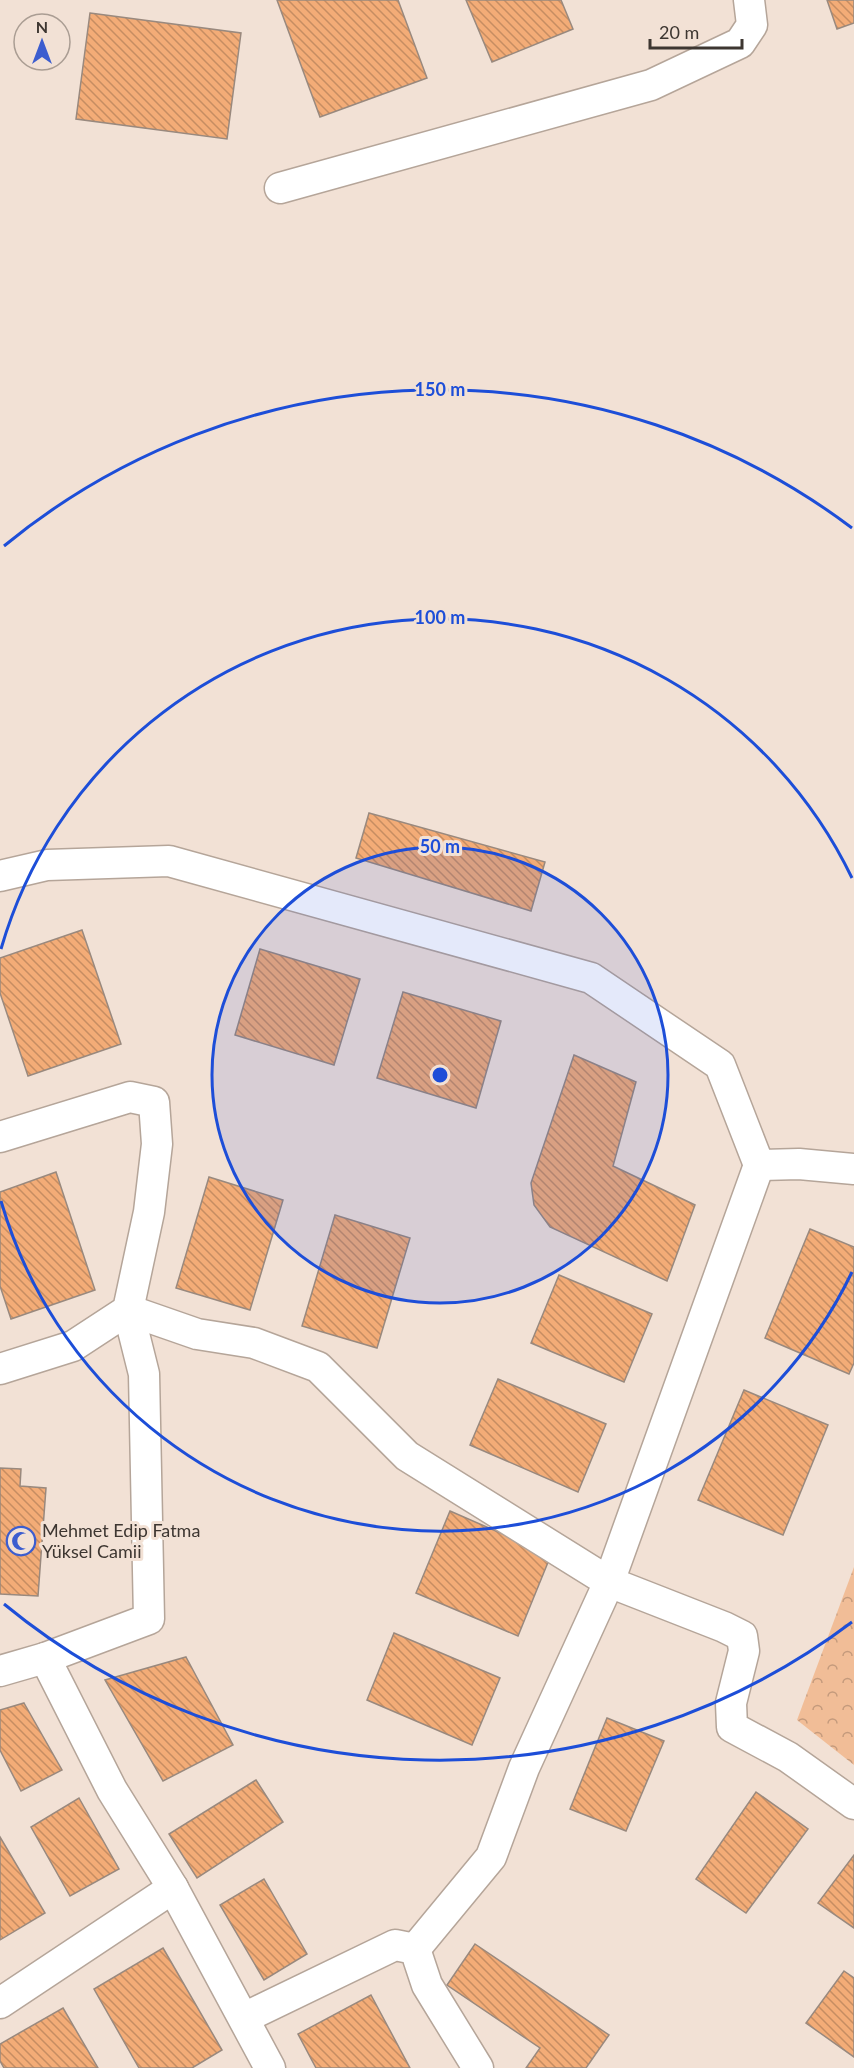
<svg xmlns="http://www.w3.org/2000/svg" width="854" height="2068" viewBox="0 0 854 2068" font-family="Lato,sans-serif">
  <defs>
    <pattern id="park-crowns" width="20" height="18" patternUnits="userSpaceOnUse" patternTransform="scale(1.5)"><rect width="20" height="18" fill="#f1bd97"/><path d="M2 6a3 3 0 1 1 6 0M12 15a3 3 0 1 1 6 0" fill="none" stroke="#c49a7c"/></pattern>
    <pattern id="building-back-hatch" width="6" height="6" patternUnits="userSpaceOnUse" patternTransform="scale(1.5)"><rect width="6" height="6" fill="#f3ac77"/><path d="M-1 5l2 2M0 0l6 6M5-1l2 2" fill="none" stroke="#c68d62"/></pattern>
  </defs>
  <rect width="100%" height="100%" fill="#f2e1d5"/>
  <path fill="url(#park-crowns)" d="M 854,1567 L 854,1765 L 797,1720 Z"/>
  <g fill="url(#building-back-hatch)" stroke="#99897e" stroke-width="1.5">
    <path d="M 277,0 L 398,0 L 427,78 L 320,117 Z"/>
    <path d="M 466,0 L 561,0 L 573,29 L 492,62 Z"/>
    <path d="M 827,0 L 854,0 L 854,23 L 837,29 Z"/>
    <path d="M 90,13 L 241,33 L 227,139 L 76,119 Z"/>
    <path d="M 369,813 L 545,862 L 531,911 L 356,858 Z"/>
    <path d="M 82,930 L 121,1044 L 28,1076 L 0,993 L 0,958 Z"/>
    <path d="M 260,949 L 360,979 L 334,1065 L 235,1035 Z"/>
    <path d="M 403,992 L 501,1021 L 476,1108 L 377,1078 Z"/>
    <path d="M 574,1055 L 636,1082 L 613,1166 L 695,1205 L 667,1281 L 550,1227 L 534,1205 L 531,1183 Z"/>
    <path d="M 56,1172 L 95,1290 L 11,1319 L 0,1286 L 0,1192 Z"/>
    <path d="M 209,1177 L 283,1200 L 250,1310 L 176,1288 Z"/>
    <path d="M 335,1215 L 410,1238 L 377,1348 L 302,1326 Z"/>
    <path d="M 810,1229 L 854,1247 L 854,1363 L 849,1374 L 765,1338 Z"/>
    <path d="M 559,1275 L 652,1314 L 624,1382 L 531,1343 Z"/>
    <path d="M 498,1379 L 606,1424 L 578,1492 L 470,1445 Z"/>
    <path d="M 744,1390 L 828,1425 L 783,1535 L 698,1500 Z"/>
    <path d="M 0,1468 L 21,1469 L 20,1486 L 46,1488 L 38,1596 L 0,1594 Z"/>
    <path d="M 450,1511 L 551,1555 L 518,1636 L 416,1593 Z"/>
    <path d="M 394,1633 L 500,1678 L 472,1745 L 367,1700 Z"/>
    <path d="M 186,1657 L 233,1745 L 163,1781 L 105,1680 Z"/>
    <path d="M 24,1703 L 62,1770 L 21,1791 L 0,1750 L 0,1710 Z"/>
    <path d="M 607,1718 L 664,1741 L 626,1831 L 570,1809 Z"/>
    <path d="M 256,1780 L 283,1822 L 197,1878 L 169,1834 Z"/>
    <path d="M 756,1792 L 808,1829 L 746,1913 L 696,1879 Z"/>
    <path d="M 79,1798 L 119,1869 L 70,1896 L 31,1827 Z"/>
    <path d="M 0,1837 L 45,1913 L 0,1940 Z"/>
    <path d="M 854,1855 L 854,1928 L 818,1903 Z"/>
    <path d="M 264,1879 L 307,1954 L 264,1980 L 220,1905 Z"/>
    <path d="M 475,1944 L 609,2035 L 586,2068 L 526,2068 L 540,2048 L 447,1985 Z"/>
    <path d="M 163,1948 L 222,2050 L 192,2068 L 139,2068 L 94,1989 Z"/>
    <path d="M 844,1971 L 854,1978 L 854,2057 L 806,2023 Z"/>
    <path d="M 371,1995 L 410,2068 L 316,2068 L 298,2034 Z"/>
    <path d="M 63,2008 L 98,2068 L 4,2068 L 0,2061 L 0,2044 Z"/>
  </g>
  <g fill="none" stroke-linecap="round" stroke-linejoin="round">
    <g stroke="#b5a599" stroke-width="33">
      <g id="street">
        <path d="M 280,188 L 651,85 L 740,43 L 752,25 L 749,0"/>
        <path d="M 0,876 L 47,865 L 169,861 L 591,978 L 720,1065 L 759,1165 L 799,1164 L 854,1169"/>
        <path d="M 0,1137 L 130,1097 L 154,1102 L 157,1144 L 149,1212 L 128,1310 L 73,1346 L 0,1369"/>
        <path d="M 759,1165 L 609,1582 L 724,1627 L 742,1636 L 744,1651 L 731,1703 L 732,1727 L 788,1757 L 854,1804"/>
        <path d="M 128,1310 L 197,1334 L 254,1343 L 318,1367 L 407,1456 L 609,1582 L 524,1768 L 491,1857 L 415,1949"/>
        <path d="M 128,1310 L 144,1374 L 149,1619 L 45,1658 L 112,1790 L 173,1888 L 270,2068"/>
        <path d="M 0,1671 L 45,1658"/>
        <path d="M 0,2003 L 173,1888"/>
        <path d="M 244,2018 L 395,1945 L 415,1949 L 427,1985 L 478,2068"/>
      </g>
    </g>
    <use href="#street" stroke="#fff" stroke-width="30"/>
  </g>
  <circle cx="440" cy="1075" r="228" fill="#1d4ed8" fill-opacity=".12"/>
  <g fill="none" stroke="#1d4ed8" stroke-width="3">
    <circle cx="440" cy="1075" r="228"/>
    <path d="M852 1272A457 457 0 0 1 1 1201M1 949A457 457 0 0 1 852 878"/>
    <path d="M852 1622A685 685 0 0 1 4 1604M4 546A685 685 0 0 1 852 528"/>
  </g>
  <defs>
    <g id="mosque-ring" transform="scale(1.5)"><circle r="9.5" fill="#f2e1d5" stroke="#3c5dcf" stroke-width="1.5"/><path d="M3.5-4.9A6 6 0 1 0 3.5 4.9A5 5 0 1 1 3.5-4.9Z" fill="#3c5dcf"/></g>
  </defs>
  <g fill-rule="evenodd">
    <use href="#mosque-ring" x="21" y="1541"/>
  </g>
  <g text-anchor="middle" stroke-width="6" stroke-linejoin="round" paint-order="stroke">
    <g font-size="18" fill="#3d3631" stroke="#f2e1d5" text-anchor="start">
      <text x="42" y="1537">Mehmet Edip Fatma<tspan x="42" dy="21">Yüksel Camii</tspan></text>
    </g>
  </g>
  <circle cx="440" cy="1075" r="9" fill="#1d4ed8" stroke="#f2e1d5" stroke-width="3"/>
  <g font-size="18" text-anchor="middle" font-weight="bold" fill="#1d4ed8" stroke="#f2e1d5" stroke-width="6" stroke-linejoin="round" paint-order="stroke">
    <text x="440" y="396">150 m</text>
    <text x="440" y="624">100 m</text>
    <text x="440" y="853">50 m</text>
  </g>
  <g transform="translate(42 42)"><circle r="28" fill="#f2e1d5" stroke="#aa9d93" stroke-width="1.5"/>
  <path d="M0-4.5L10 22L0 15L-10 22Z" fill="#3c5dcf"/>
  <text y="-9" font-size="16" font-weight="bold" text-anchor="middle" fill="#3d3631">N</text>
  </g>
  <path d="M650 39v9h92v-9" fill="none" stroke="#3d3631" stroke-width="3"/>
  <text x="659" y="39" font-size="18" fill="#3d3631" stroke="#f2e1d5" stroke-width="4.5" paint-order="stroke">20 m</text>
</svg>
